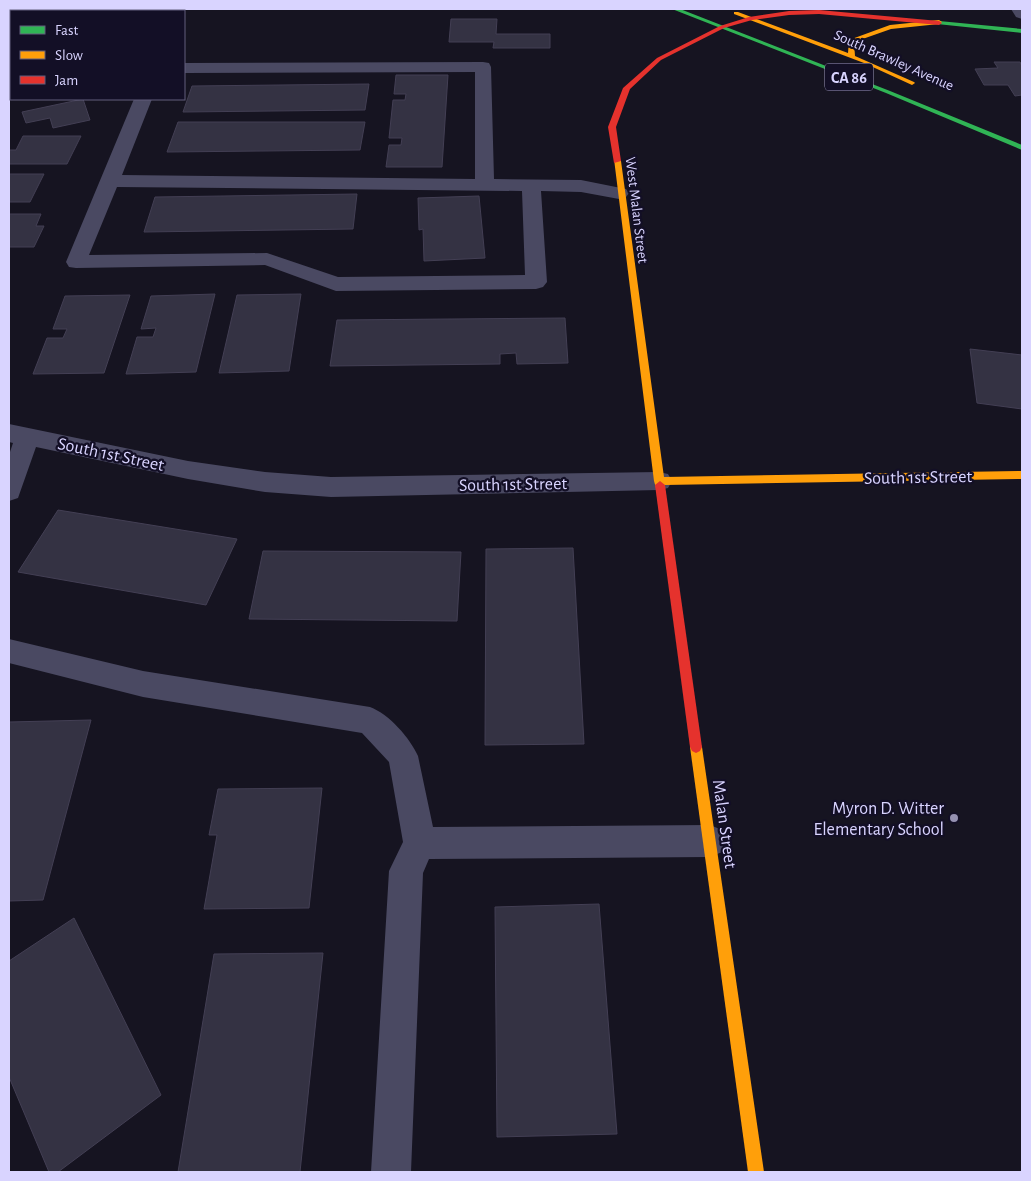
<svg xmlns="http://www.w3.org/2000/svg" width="1031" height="1181" viewBox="0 0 1031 1181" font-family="'Alegreya Sans',sans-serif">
  <rect width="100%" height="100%" fill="#161421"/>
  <g fill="#343243" stroke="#433f54">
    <path d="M 9,9 L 52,9 L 49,11 L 15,11 L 16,10 Z"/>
    <path d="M 11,14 L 11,39 L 9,41 L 9,16 Z"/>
    <path d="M 451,19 L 497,19 L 496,34 L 550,34 L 550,48 L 493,48 L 494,42 L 449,42 Z"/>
    <path d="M 994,62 L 1020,62 L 1022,66 L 1022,95 L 1015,96 L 1008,85 L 984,85 L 975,69 L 998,68 Z"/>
    <path d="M 396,75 L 448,75 L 442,167 L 386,167 L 389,145 L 401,145 L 402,138 L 389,138 L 393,100 L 405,100 L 406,94 L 394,94 Z"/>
    <path d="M 369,84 L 365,110 L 183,112 L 192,86 Z"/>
    <path d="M 83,99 L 90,120 L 53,128 L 50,118 L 26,123 L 22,112 Z"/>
    <path d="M 178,122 L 365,122 L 360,150 L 167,152 Z"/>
    <path d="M 23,136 L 81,136 L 67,164 L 9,164 L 9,150 L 16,150 Z"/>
    <path d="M 9,174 L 44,174 L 30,202 L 9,202 Z"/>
    <path d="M 357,194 L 353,229 L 144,232 L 155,197 Z"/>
    <path d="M 479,196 L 485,258 L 424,261 L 423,229 L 419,230 L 418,198 Z"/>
    <path d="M 9,214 L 41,214 L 36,226 L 44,226 L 34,247 L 9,247 Z"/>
    <path d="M 215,294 L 196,372 L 126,374 L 137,337 L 153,337 L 156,328 L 141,329 L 151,296 Z"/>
    <path d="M 301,294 L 289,371 L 219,373 L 237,295 Z"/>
    <path d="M 130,295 L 104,373 L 33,374 L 47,338 L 63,338 L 67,329 L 53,329 L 65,296 Z"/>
    <path d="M 565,318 L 568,363 L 517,364 L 516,353 L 500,354 L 500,364 L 330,366 L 337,320 Z"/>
    <path d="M 970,349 L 1022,355 L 1022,409 L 977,403 Z"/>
    <path d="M 58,510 L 237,539 L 206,605 L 18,572 Z"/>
    <path d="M 573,548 L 584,744 L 485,745 L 486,549 Z"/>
    <path d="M 263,551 L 461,552 L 457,621 L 249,619 Z"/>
    <path d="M 91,720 L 43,900 L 9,901 L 9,722 Z"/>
    <path d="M 322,788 L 309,908 L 204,909 L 217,835 L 209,835 L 218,789 Z"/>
    <path d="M 599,904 L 617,1134 L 497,1137 L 495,907 Z"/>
    <path d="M 74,918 L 161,1095 L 58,1172 L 49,1172 L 9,1077 L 9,961 Z"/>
    <path d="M 323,953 L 300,1172 L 178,1172 L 214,954 Z"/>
  </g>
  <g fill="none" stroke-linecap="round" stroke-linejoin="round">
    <g fill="#4a4962" fill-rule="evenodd">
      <path d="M 1011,9 L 1022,9 L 1022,19 L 1016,17 Z"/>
      <path d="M 483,62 L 489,63 L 491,67 L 494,179 L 581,180 L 626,189 L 629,193 L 626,197 L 619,199 L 581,192 L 541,191 L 547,282 L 543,287 L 536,289 L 336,291 L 265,265 L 76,268 L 69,267 L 66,262 L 134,99 L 152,99 L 122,175 L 475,179 L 475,72 L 184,73 L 184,63 ZM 117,187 L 522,191 L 525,275 L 338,277 L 267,253 L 89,255 Z"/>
      <path d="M 9,424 L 188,461 L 265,472 L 331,477 L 659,472 L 668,474 L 672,481 L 668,488 L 659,490 L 331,497 L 265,492 L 188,479 L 36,447 L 18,498 L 9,501 L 9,455 L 13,443 L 9,442 Z"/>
      <path d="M 9,639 L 143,671 L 370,707 C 389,714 410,738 418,756 L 433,827 L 710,825 L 722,830 L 726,841 L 722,852 L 710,857 L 429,859 L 423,873 L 411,1172 L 371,1172 L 389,871 L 403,842 L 389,762 L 362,733 L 143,697 L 9,663 Z"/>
    </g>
    <g fill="#30b455" fill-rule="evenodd">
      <path d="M 672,9 L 680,9 L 890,91 L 1022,145 L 1022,150 L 886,93 Z"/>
      <path d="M 939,21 L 1022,29 L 1022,33 L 937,24 L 937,22 Z"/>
    </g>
    <g fill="#ff9f0a" fill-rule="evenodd">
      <path d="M 734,12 L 738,12 L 848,53 L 849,40 L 890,25 L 939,20 L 942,22 L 939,24 L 891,29 L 854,42 L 855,56 L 914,82 L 915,83 L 912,85 L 864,63 L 734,14 Z"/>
      <path d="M 614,159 L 621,161 L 664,477 L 1022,471 L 1022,479 L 665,485 L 664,488 L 656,488 L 654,481 Z"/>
      <path d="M 696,741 L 700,743 L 702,747 L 764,1172 L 748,1172 L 690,747 L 692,743 Z"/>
    </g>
    <g fill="#e5322d" fill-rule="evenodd">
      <path d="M 819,10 L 939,21 L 942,23 L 939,25 L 819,14 L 789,15 L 752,20 L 724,28 L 661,60 L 630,89 L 616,127 L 621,161 L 614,163 L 608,127 L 623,88 L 657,58 L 720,26 L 749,17 L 789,11 Z"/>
      <path d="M 660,481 L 665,485 L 702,747 L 700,751 L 696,753 L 692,751 L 690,747 L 655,485 Z"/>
    </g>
  </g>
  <circle fill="#9591b1" stroke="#130f26" stroke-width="2" cx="954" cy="818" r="5"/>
  <g text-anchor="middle" stroke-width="4.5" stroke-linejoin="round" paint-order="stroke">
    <g font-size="15" fill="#d9d4ff" stroke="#130f26">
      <text transform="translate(894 60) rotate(24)" y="5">South Brawley Avenue</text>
      <text transform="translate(637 210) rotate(83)" y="5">West Malan Street</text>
    </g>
    <rect fill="#130f26" stroke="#9e99be" stroke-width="1" x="825" y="63.5" width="48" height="27" rx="4"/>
    <g font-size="16" font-weight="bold" fill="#d9d4ff">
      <text x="849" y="83">CA 86</text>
    </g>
    <g font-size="18" fill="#d9d4ff" stroke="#130f26">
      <text transform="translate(111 454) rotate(12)" y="6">South 1st Street</text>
      <text transform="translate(918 477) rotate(-1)" y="6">South 1st Street</text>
      <text transform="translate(513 484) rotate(-1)" y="6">South 1st Street</text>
      <text transform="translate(725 824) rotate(82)" y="6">Malan Street</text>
    </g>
    <g font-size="18" fill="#d9d4ff" stroke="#130f26" text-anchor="end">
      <text x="944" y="814">Myron D. Witter<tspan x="944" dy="21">Elementary School</tspan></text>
    </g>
  </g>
  <rect width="1031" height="1181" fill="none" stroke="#d9d4ff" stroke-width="20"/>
  <rect x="10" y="10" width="175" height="90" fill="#130f26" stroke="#625e7d"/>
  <rect x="20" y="26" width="25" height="8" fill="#30b455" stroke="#625e7d"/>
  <text x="55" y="35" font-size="15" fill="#d9d4ff">Fast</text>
  <rect x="20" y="51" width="25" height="8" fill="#ff9f0a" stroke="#625e7d"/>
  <text x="55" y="60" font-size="15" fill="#d9d4ff">Slow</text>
  <rect x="20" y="76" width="25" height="8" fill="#e5322d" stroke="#625e7d"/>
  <text x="55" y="85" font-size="15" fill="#d9d4ff">Jam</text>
</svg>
